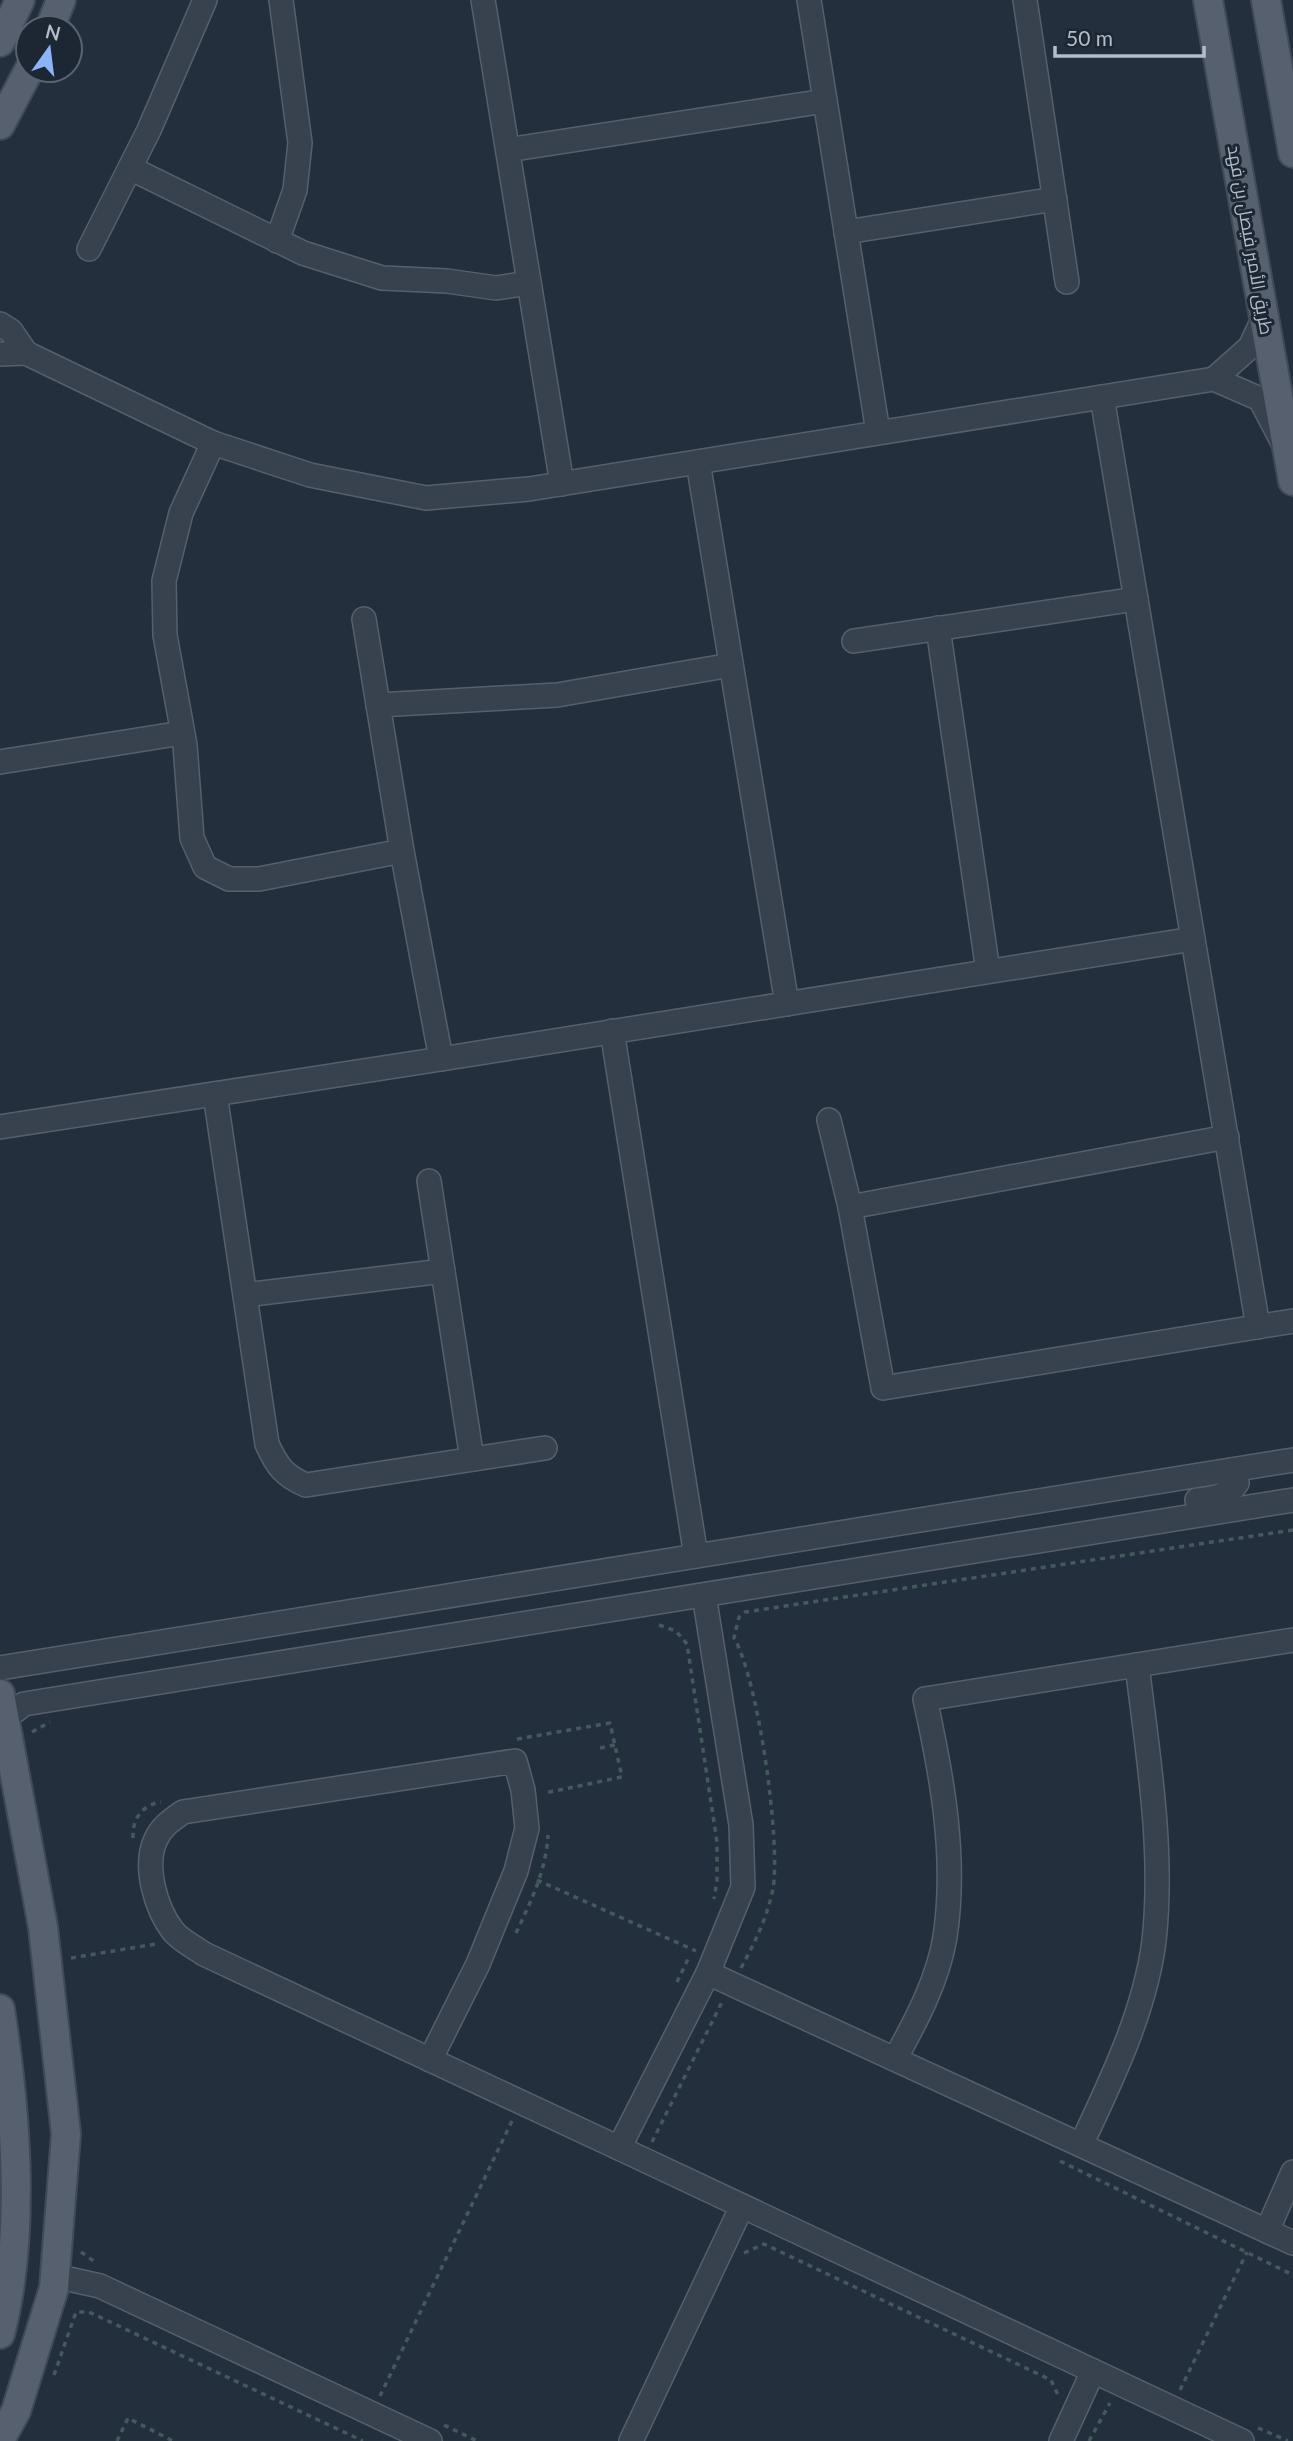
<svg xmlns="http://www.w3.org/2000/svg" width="1293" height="2441" viewBox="0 0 1293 2441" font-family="Lato,Cairo,sans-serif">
  <rect width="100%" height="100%" fill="#242f3e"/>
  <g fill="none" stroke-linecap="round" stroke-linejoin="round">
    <g stroke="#565f6c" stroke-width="26">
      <g id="minor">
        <path d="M 483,0 L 562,484"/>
        <path d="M 809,0 L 878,432"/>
        <path d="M 1025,0 L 1067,282"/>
        <path d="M 508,150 L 825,101"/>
        <path d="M 130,168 L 303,253 L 382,278 L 447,281 L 496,288 L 529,283"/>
        <path d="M 846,232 L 1055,199"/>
        <path d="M 277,241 L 295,190 L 300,143 L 281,0"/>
        <path d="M 89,249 L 149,130 L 205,0"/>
        <path d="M 1264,317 L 1250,347 L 1214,379 L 1260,399 L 1282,441"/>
        <path d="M 0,324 L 11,331 L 26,353 L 0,354"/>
        <path d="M 26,353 L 213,443 L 310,475 L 426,498 L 529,489 L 1214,379"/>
        <path d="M 1102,397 L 1193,939"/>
        <path d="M 213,443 L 181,513 L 164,581 L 165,635 L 185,745 L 192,838 L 205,867 L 229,879 L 259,879 L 402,851 L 441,1059 L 1193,939 L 1258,1327"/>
        <path d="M 698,462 L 787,1004"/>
        <path d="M 364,619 L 402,851"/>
        <path d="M 938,628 L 988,971"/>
        <path d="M 854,641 L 1136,599"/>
        <path d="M 378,705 L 557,695 L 731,665"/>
        <path d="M 0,762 L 182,733"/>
        <path d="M 612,1031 L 696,1556"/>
        <path d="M 215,1094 L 267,1444 C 277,1466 284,1476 306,1485 L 545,1448"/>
        <path d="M 829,1120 L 850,1207"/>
        <path d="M 0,1127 L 441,1059"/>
        <path d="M 1227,1137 L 850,1207 L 883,1388 L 1293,1321"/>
        <path d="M 429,1181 L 472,1459"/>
        <path d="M 245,1295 L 443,1271"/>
        <path d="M 1197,1500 C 1212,1498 1228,1497 1237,1483 L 1231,1470"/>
        <path d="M 704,1595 L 741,1825 L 743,1887 L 708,1973 L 1293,2243"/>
        <path d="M 0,1668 L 1293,1460"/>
        <path d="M 0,1722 L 24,1704 L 1293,1500"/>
        <path d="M 708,1973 L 619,2148 L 1242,2441"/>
        <path d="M 895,2059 C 916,2021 938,1980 945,1937 C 957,1857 942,1776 925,1699 L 1293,1640"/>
        <path d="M 430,2060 L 478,1964 L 516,1871 L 527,1828 L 523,1790 L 515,1761 L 183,1812 C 172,1820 162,1826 156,1839 C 143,1866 156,1909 173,1931 C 180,1940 194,1947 204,1954 L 619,2148"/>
        <path d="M 1081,2145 C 1111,2081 1145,2012 1154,1941 C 1164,1850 1148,1756 1137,1665"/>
        <path d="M 1267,2231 L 1293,2172"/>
        <path d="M 55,2276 L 100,2286 L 430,2441"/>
        <path d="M 631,2441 L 742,2206"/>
        <path d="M 1061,2441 L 1093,2371"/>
      </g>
    </g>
    <g stroke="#414a57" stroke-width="32">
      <g id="major">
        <path d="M 1208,0 L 1293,481"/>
        <path d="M 1266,0 L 1293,153"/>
        <path d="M 50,28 L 61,0"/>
        <path d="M 0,42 L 20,0"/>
        <path d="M 0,125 L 29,70"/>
        <path d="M 0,1694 L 43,1927 L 66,2134 L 54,2288 L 16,2411 L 0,2440"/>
        <path d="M 0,2009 C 16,2111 26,2234 0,2334"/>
      </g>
    </g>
    <g stroke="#44595c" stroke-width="3.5" stroke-dasharray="5 5" stroke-linecap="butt">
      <path d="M 659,1625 L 676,1631 L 687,1644 L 717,1842 L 717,1881 L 714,1899"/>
      <path d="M 32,1732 L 50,1722"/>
      <path d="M 517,1739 L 610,1723 L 622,1777 L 545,1793"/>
      <path d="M 600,1748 L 615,1745"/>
      <path d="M 133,1838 C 132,1819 142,1805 161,1802"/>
      <path d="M 537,1880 L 696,1951"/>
      <path d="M 516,1933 C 531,1901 546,1871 548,1835"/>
      <path d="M 71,1958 L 156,1944"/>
      <path d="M 741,1968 C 755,1942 767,1918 773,1889 C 781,1841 758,1678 734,1638 L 739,1617 L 745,1612 L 1293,1530"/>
      <path d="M 677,1982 L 689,1957"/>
      <path d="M 652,2142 L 722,2002"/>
      <path d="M 1060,2161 L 1293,2275"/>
      <path d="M 81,2252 L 95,2262"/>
      <path d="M 744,2253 L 764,2244 L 1051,2380 L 1058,2395"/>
      <path d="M 54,2375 L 76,2312 L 89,2312 L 363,2441"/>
      <path d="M 1180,2390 L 1247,2252"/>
      <path d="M 380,2396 L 512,2121"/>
      <path d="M 444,2425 L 477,2441"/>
      <path d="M 1258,2428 L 1288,2441"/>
      <path d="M 117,2441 L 128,2418 L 173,2441"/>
      <path d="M 1089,2441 L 1110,2403"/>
    </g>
    <use href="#minor" stroke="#38414e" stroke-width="23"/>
    <use href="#major" stroke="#56606e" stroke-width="28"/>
  </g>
  <g text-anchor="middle" stroke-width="6" stroke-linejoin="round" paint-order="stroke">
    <g font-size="18" fill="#b4bcc9" stroke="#1d2633">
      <text transform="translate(1250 240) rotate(80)" y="6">طريق الأمير فيصل بن فهد</text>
    </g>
  </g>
  <g transform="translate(49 49) rotate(14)"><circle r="33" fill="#1d2633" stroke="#59626f" stroke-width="2"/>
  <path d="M0-5L12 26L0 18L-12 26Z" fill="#8ab4f8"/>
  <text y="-10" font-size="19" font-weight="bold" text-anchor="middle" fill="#b4bcc9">N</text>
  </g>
  <path d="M1055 46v10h149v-10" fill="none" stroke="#b4bcc9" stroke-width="3.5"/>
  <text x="1066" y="46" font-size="21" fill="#b4bcc9" stroke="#1d2633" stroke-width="5" paint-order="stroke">50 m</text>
</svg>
